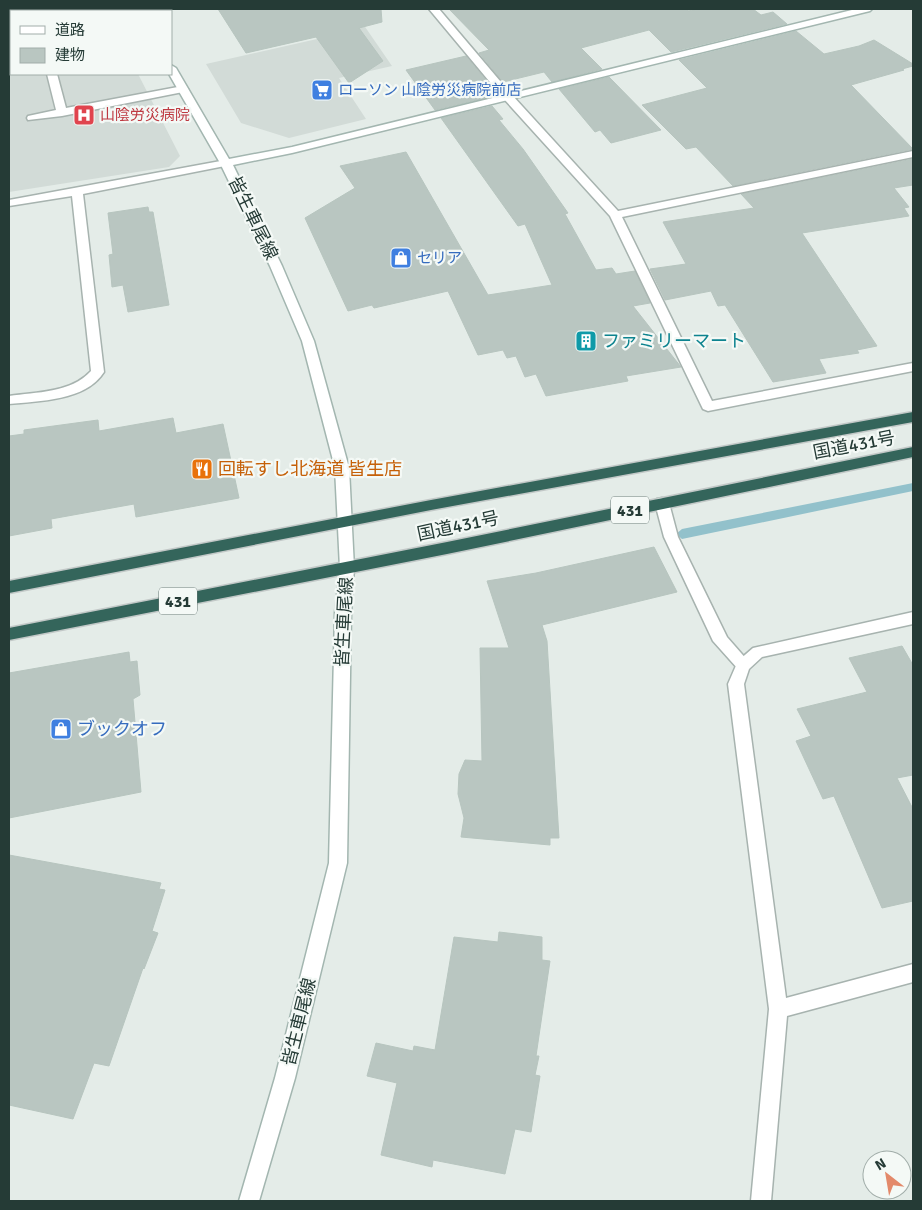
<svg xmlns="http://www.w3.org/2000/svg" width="922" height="1210" viewBox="0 0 922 1210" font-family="Signika,'Noto Sans JP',sans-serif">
  <rect width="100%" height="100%" fill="#e4ece8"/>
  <g fill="#d2dbd7">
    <path d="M 9,9 L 104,9 L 105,11 L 11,11 L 11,74 L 138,74 L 180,156 L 169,167 L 9,192 Z"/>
    <path d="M 361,21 L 392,66 L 339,78 L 366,119 L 289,138 L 241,123 L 206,64 L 317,39 Z"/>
  </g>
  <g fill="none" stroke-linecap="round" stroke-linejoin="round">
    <path fill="#92c1cb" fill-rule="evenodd" d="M 913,483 L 913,491 L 682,539 L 676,534 L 682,529 Z"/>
  </g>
  <g fill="#b9c6c1" stroke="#b7c5bf">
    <path d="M 218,9 L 381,9 L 382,22 L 359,28 L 383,61 L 349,83 L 316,37 L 246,53 Z"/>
    <path d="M 449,9 L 688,9 L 688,11 L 697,9 L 753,9 L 761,15 L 773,12 L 787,24 L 671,52 L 649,30 L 581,48 L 602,69 L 552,82 L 544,72 L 503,82 L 479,53 L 489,50 Z"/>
    <path d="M 796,31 L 824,54 L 859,46 L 874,40 L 913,64 L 913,66 L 902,69 L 904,70 L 851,85 L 913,149 L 733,186 L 696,147 L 686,149 L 642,105 L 707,88 L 679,60 Z"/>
    <path d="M 466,56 L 490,85 L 477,88 L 485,98 L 435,110 L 406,70 Z"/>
    <path d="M 609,77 L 661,130 L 611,143 L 600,130 L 595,132 L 559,89 Z"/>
    <path d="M 492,106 L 503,119 L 499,120 L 523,149 L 568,213 L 565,214 L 596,270 L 612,268 L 616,274 L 635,271 L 650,303 L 633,306 L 681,367 L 626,376 L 628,381 L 546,396 L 536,374 L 525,377 L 516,356 L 507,358 L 503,350 L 478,355 L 448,291 L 374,308 L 372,305 L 348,311 L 305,218 L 355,188 L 340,166 L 406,152 L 488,295 L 552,285 L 525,224 L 518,226 L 441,118 Z"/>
    <path d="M 913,159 L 913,185 L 894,188 L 909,207 L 904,208 L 909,216 L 802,233 L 877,346 L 857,350 L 859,353 L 819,359 L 826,373 L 773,382 L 725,305 L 718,306 L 711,291 L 665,300 L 650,269 L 686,264 L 663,222 L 754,208 L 741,194 Z"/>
    <path d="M 148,207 L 149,212 L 153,212 L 169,305 L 128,312 L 123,285 L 112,287 L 109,255 L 113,254 L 108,213 Z"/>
    <path d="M 173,418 L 176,433 L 223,424 L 239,498 L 136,517 L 134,504 L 51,519 L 52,528 L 9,536 L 9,436 L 24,434 L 24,430 L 98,420 L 99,431 Z"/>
    <path d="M 654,547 L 677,592 L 542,625 L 547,641 L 559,838 L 550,838 L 550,845 L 461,837 L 464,818 L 458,794 L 459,774 L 465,760 L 482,761 L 480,648 L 509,648 L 487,581 L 536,573 Z"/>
    <path d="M 902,646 L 913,665 L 913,775 L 897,778 L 913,809 L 913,901 L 882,908 L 834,796 L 823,799 L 796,741 L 811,736 L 797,709 L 867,692 L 849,658 Z"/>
    <path d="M 129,652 L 130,662 L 137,661 L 140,695 L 133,699 L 141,792 L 9,818 L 9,673 Z"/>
    <path d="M 9,855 L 161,883 L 159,889 L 165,890 L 152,931 L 158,933 L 144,969 L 143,968 L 109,1066 L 94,1063 L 73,1119 L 9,1105 Z"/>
    <path d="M 499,932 L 542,937 L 542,960 L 550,961 L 536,1056 L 539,1056 L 535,1075 L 540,1076 L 531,1132 L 515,1129 L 505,1174 L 433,1160 L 432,1167 L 381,1155 L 397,1083 L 367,1076 L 376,1043 L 413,1051 L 414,1046 L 435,1050 L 454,937 L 498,942 Z"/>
  </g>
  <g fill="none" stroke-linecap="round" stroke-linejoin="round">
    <g stroke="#a7b3af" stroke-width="3">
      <g id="lane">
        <path d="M 31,9 L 41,9 L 42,11 L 32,11 Z"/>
        <path d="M 47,74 L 57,74 L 66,108 L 183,86 L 188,89 L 183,92 L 62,116 L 28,120 L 27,118 L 28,116 L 56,110 Z"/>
        <path d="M 662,498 L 667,499 L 669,503 L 678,537 L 727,637 L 748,661 L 751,665 L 748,669 L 743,671 L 738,669 L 713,641 L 664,537 L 655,503 L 657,499 Z"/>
      </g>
    </g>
    <g stroke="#a7b3af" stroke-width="3">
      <g id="street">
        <path d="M 429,9 L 439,9 L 512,95 L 618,211 L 913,151 L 913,157 L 622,217 L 712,401 L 913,363 L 913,371 L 708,411 L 703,409 L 610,216 L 504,99 Z"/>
        <path d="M 226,160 L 230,161 L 232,163 L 230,165 L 83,194 L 104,372 C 86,401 39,401 9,404 L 9,396 C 36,392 71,393 91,371 L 72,196 L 9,206 L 9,200 Z"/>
        <path d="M 913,612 L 913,624 L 762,657 L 749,669 L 744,684 L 786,998 L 913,964 L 913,982 L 787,1016 L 771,1201 L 751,1201 L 769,1009 L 728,684 L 738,661 L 753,648 Z"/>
      </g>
    </g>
    <g stroke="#a3b6b0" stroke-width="3">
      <g id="secondary">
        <path d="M 132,9 L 142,9 L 144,11 L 134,11 Z"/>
        <path d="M 856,9 L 872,9 L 870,11 L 292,153 L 233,165 L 282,266 L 314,341 L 349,468 L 354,568 L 351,613 L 347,863 L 295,1078 L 259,1201 L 239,1201 L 275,1078 L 329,863 L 335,613 L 340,568 L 335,468 L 302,341 L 270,266 L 220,163 L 169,74 L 171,74 L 171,65 L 176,68 L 229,159 L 292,147 Z"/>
      </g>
    </g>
    <g stroke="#c2c8c7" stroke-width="3">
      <g id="highway">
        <path d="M 913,412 L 913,422 L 431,510 L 9,593 L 9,581 L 431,500 Z"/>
        <path d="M 913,447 L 913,457 L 447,554 L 9,640 L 9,628 L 447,542 Z"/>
      </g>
    </g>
    <use href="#lane" fill="#fff" fill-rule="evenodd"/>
    <use href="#street" fill="#fff" fill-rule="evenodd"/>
    <use href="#secondary" fill="#fff" fill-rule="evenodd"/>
    <use href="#highway" fill="#34655b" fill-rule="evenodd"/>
  </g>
  <defs>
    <g id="supermarket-square" transform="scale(1.125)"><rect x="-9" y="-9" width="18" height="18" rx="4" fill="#3f7fe0" stroke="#f4f9f6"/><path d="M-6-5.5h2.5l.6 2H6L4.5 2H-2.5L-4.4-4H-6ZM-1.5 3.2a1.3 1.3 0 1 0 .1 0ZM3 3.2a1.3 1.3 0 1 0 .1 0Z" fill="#fff"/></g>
    <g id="hospital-square" transform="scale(1.125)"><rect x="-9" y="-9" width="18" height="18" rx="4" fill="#e0444e" stroke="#f4f9f6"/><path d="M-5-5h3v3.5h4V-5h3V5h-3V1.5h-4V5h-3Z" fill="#fff"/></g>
    <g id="shop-square" transform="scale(1.125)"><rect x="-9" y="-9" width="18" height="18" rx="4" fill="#3f7fe0" stroke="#f4f9f6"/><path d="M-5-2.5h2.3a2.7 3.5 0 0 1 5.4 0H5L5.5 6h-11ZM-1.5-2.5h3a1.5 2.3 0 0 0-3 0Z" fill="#fff"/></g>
    <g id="building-square" transform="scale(1.125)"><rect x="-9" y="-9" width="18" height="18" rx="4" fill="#0f9aa8" stroke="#f4f9f6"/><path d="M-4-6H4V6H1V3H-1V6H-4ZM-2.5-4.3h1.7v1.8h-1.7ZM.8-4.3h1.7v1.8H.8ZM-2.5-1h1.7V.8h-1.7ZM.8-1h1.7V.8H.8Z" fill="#fff"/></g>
    <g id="restaurant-square" transform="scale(1.125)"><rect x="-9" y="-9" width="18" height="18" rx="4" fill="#e8710a" stroke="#f4f9f6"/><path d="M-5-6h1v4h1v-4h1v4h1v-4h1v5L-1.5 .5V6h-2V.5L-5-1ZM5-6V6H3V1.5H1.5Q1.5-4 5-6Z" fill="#fff"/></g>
  </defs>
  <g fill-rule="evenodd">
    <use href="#supermarket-square" x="322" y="90"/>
    <use href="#hospital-square" x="84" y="115"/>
    <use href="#shop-square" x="401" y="258"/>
    <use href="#building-square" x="586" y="341"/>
    <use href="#restaurant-square" x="202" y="469"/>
    <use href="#shop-square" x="61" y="729"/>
  </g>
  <g text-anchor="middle" stroke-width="4.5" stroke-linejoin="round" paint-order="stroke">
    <g font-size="15" fill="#366cbe" stroke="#f4f9f6" text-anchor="start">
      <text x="338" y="95">ローソン 山陰労災病院前店</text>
      <text x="417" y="263">セリア</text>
    </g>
    <g font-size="15" fill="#be3a42" stroke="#f4f9f6" text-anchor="start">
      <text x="100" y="120">山陰労災病院</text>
    </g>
    <g fill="#f4f9f6" stroke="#637470" stroke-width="1">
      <rect x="611" y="496.5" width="38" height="27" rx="4"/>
      <rect x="159" y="587.5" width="38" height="27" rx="4"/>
    </g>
    <g font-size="16" font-weight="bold" fill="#253b36">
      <text x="630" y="516">431</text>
      <text x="178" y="607">431</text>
    </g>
    <g font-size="18" fill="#253b36" stroke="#f4f9f6">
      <text transform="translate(253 218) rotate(64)" y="6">皆生車尾線</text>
      <text transform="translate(854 445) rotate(-11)" y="6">国道431号</text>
      <text transform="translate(458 526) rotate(-12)" y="6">国道431号</text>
      <text transform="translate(344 622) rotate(-87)" y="6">皆生車尾線</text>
      <text transform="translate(299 1022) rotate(-76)" y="6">皆生車尾線</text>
    </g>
    <g font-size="18" fill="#0d838f" stroke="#f4f9f6" text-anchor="start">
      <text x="602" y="347">ファミリーマート</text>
    </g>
    <g font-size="18" fill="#c56008" stroke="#f4f9f6" text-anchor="start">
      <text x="218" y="475">回転すし北海道 皆生店</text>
    </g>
    <g font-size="18" fill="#366cbe" stroke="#f4f9f6" text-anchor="start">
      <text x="77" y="735">ブックオフ</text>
    </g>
  </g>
  <rect width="922" height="1210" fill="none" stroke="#253b36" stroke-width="20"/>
  <rect x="10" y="10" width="162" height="65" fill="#f4f9f6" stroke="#a1ada9"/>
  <rect x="20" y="26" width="25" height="8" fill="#ffffff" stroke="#a1ada9"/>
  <text x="55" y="35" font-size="15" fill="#253b36">道路</text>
  <rect x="20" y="48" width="25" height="15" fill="#b9c6c1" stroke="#a1ada9"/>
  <text x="55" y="60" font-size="15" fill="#253b36">建物</text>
  <g transform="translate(887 1175) rotate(329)"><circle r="24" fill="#f4f9f6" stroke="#a1ada9"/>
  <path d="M0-4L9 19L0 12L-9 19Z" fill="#e3896a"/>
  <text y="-8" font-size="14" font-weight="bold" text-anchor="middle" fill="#253b36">N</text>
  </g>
</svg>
